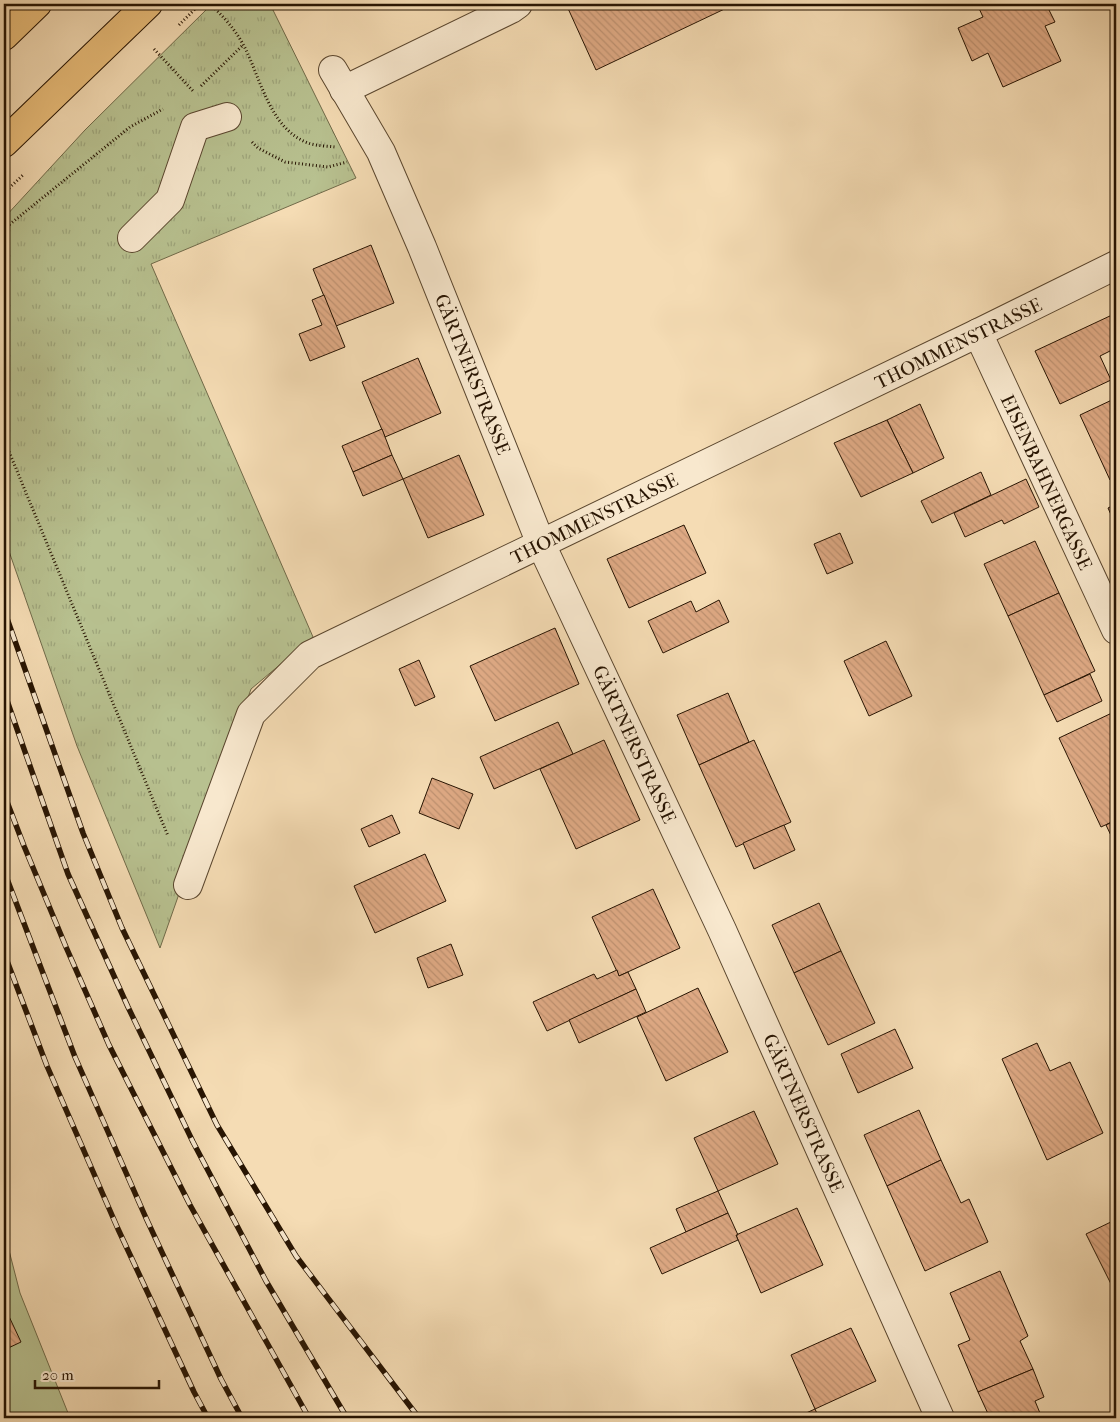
<svg xmlns="http://www.w3.org/2000/svg" width="1120" height="1422" viewBox="0 0 1120 1422" font-family="'IM FELL French Canon',serif">
  <defs>
    <pattern id="grass-tufts" width="24" height="20" patternUnits="userSpaceOnUse" patternTransform="scale(1.25)"><rect width="24" height="20" fill="#b8c190"/><path d="M3 7l-1-3M5 7V3M7 7l1-3M15 17l-1-3M17 17v-4M19 17l1-3" fill="none" stroke="#9ea57b"/></pattern>
    <pattern id="building-back-hatch" width="6" height="6" patternUnits="userSpaceOnUse" patternTransform="scale(1.25)"><rect width="6" height="6" fill="#dea984"/><path d="M-1 5l2 2M0 0l6 6M5-1l2 2" fill="none" stroke="#be9170"/></pattern>
  </defs>
  <rect width="100%" height="100%" fill="#f5dcb4"/>
  <filter id="stains"><feTurbulence type="fractalNoise" baseFrequency=".004" numOctaves="4"/><feColorMatrix values="0 0 0 0 .2 0 0 0 0 .09 0 0 0 0 .02 0 0 0 .5 -.17"/></filter>
  <radialGradient id="worn" r=".72"><stop offset=".6" stop-color="#630" stop-opacity="0"/><stop offset="1" stop-color="#630" stop-opacity=".3"/></radialGradient>
  <path fill="url(#grass-tufts)" stroke="#706a49" d="M 212,4 L 270,4 L 356,178 L 151,264 L 313,637 L 251,689 L 160,948 L 77,746 L 4,537 L 4,218 L 85,130 Z"/>
  <path fill="#b8c190" stroke="#706a49" d="M 4,1231 L 20,1293 L 70,1418 L 4,1418 Z"/>
  <g fill="url(#building-back-hatch)" stroke="#271402">
    <path d="M 566,4 L 735,4 L 596,70 Z"/>
    <path d="M 977,4 L 1046,4 L 1055,22 L 1045,26 L 1061,61 L 1003,87 L 988,53 L 972,61 L 958,28 L 983,17 Z"/>
    <path d="M 371,245 L 394,303 L 336,326 L 313,269 Z"/>
    <path d="M 324,295 L 345,347 L 310,361 L 299,334 L 322,325 L 312,300 Z"/>
    <path d="M 1112,315 L 1116,325 L 1116,348 L 1100,356 L 1111,380 L 1060,404 L 1035,351 Z"/>
    <path d="M 418,358 L 441,413 L 385,437 L 362,382 Z"/>
    <path d="M 1114,399 L 1116,403 L 1116,477 L 1110,480 L 1080,415 Z"/>
    <path d="M 920,404 L 944,458 L 913,473 L 887,420 Z"/>
    <path d="M 887,420 L 913,473 L 861,497 L 834,443 Z"/>
    <path d="M 382,429 L 392,455 L 353,472 L 342,446 Z"/>
    <path d="M 392,455 L 403,479 L 363,496 L 353,472 Z"/>
    <path d="M 459,455 L 484,515 L 428,538 L 403,479 Z"/>
    <path d="M 981,472 L 991,495 L 932,523 L 921,501 Z"/>
    <path d="M 1026,479 L 1039,507 L 1004,524 L 1002,520 L 965,537 L 954,513 Z"/>
    <path d="M 1116,504 L 1116,526 L 1108,508 Z"/>
    <path d="M 684,525 L 706,573 L 629,608 L 607,559 Z"/>
    <path d="M 840,533 L 853,563 L 827,574 L 814,544 Z"/>
    <path d="M 1035,541 L 1059,593 L 1008,616 L 984,564 Z"/>
    <path d="M 1059,593 L 1095,671 L 1044,695 L 1008,616 Z"/>
    <path d="M 719,600 L 729,622 L 663,653 L 648,621 L 691,601 L 696,612 Z"/>
    <path d="M 555,628 L 579,684 L 495,721 L 470,666 Z"/>
    <path d="M 886,641 L 912,696 L 869,716 L 844,661 Z"/>
    <path d="M 419,660 L 435,697 L 415,706 L 399,669 Z"/>
    <path d="M 1090,674 L 1102,701 L 1057,722 L 1044,695 Z"/>
    <path d="M 728,693 L 749,742 L 699,765 L 677,715 Z"/>
    <path d="M 1114,712 L 1116,717 L 1116,820 L 1101,827 L 1059,738 Z"/>
    <path d="M 558,722 L 573,754 L 494,789 L 480,757 Z"/>
    <path d="M 604,740 L 640,820 L 576,849 L 540,769 Z"/>
    <path d="M 754,740 L 791,822 L 736,847 L 699,765 Z"/>
    <path d="M 432,778 L 473,794 L 459,829 L 419,813 Z"/>
    <path d="M 392,815 L 400,833 L 369,847 L 361,829 Z"/>
    <path d="M 1116,820 L 1116,846 L 1106,825 Z"/>
    <path d="M 784,825 L 795,850 L 754,869 L 743,843 Z"/>
    <path d="M 425,854 L 446,901 L 375,933 L 354,886 Z"/>
    <path d="M 653,889 L 680,948 L 619,976 L 592,917 Z"/>
    <path d="M 819,903 L 841,951 L 794,973 L 772,925 Z"/>
    <path d="M 451,944 L 463,975 L 428,988 L 417,958 Z"/>
    <path d="M 841,951 L 875,1023 L 828,1045 L 794,973 Z"/>
    <path d="M 617,970 L 619,976 L 628,972 L 636,989 L 547,1031 L 533,1002 L 594,974 L 597,979 Z"/>
    <path d="M 698,988 L 728,1052 L 666,1081 L 637,1017 Z"/>
    <path d="M 636,989 L 646,1012 L 579,1043 L 569,1020 Z"/>
    <path d="M 895,1029 L 913,1068 L 858,1093 L 841,1054 Z"/>
    <path d="M 1037,1043 L 1050,1071 L 1070,1062 L 1103,1133 L 1047,1160 L 1002,1059 Z"/>
    <path d="M 919,1110 L 941,1160 L 887,1186 L 864,1135 Z"/>
    <path d="M 754,1111 L 778,1164 L 718,1191 L 694,1138 Z"/>
    <path d="M 941,1160 L 961,1203 L 969,1199 L 988,1242 L 925,1271 L 887,1186 Z"/>
    <path d="M 718,1191 L 728,1213 L 686,1232 L 676,1209 Z"/>
    <path d="M 797,1208 L 823,1265 L 761,1293 L 736,1235 Z"/>
    <path d="M 728,1213 L 738,1235 L 736,1235 L 738,1240 L 662,1274 L 650,1248 Z"/>
    <path d="M 1115,1220 L 1116,1223 L 1116,1294 L 1086,1234 Z"/>
    <path d="M 1000,1271 L 1028,1336 L 1020,1341 L 1033,1369 L 978,1392 L 958,1345 L 970,1340 L 950,1293 Z"/>
    <path d="M 4,1310 L 6,1310 L 21,1342 L 4,1350 Z"/>
    <path d="M 851,1328 L 876,1381 L 815,1409 L 791,1355 Z"/>
    <path d="M 1033,1369 L 1044,1397 L 1035,1401 L 1042,1418 L 990,1418 L 978,1392 Z"/>
    <path d="M 815,1409 L 819,1418 L 795,1418 Z"/>
  </g>
  <g fill="none" stroke-linecap="round" stroke-linejoin="round">
    <g stroke="#5a462e" stroke-width="30">
      <g id="minor">
        <path d="M 333,70 L 381,152 L 422,247 L 541,544 L 722,930 L 940,1418"/>
        <path d="M 344,90 L 511,9 L 518,4"/>
        <path d="M 132,238 L 170,200 L 195,127 L 227,117"/>
        <path d="M 978,333 L 1116,630"/>
        <path d="M 188,885 L 251,714 L 310,655 L 978,333 L 1116,265"/>
      </g>
    </g>
    <g stroke="#271402" stroke-width="30">
      <g id="major">
        <path d="M 4,36 L 37,4"/>
        <path d="M 4,143 L 148,4"/>
      </g>
    </g>
    <g stroke="#271402" stroke-width="3" stroke-dasharray="1 2.5" stroke-linecap="butt">
      <path d="M 210,4 C 223,16 235,29 244,46 C 261,79 270,129 308,143 C 316,146 327,146 335,147"/>
      <path d="M 179,25 L 200,4"/>
      <path d="M 154,49 L 193,91"/>
      <path d="M 201,86 L 243,45"/>
      <path d="M 252,142 L 258,148 L 285,162 L 328,167 L 347,162"/>
      <path d="M 4,193 L 23,175"/>
      <path d="M 4,229 L 130,127 L 163,109"/>
      <path d="M 5,442 L 168,836"/>
    </g>
    <use href="#minor" stroke="#f8e8ce" stroke-width="28"/>
    <use href="#major" stroke="#eabe7a" stroke-width="28"/>
    <g stroke="#271402" stroke-width="5.5">
      <g id="rail">
        <path d="M 4,610 L 83,833 L 122,928 L 217,1125 L 296,1256 L 419,1418"/>
        <path d="M 4,692 L 68,874 L 128,1007 L 193,1142 L 266,1281 L 347,1418"/>
        <path d="M 4,794 L 24,846 L 66,947 L 109,1045 L 190,1205 L 309,1418"/>
        <path d="M 4,871 L 75,1057 L 146,1218 L 221,1379 L 242,1418"/>
        <path d="M 4,953 L 47,1066 L 118,1229 L 194,1392 L 208,1418"/>
      </g>
    </g>
    <use href="#rail" stroke="#f8e8ce" stroke-width="4" stroke-dasharray="11" stroke-linecap="butt"/>
  </g>
  <g text-anchor="middle" stroke-width="5" stroke-linejoin="round" paint-order="stroke">
    <g font-size="19" fill="#271402" stroke="#f8e8ce">
      <text transform="translate(958 343) rotate(-26)" y="7">THOMMENSTRASSE</text>
      <text transform="translate(473 374) rotate(68)" y="7">GÄRTNERSTRASSE</text>
      <text transform="translate(1047 482) rotate(65)" y="7">EISENBAHNERGASSE</text>
      <text transform="translate(594 518) rotate(-26)" y="7">THOMMENSTRASSE</text>
      <text transform="translate(635 744) rotate(65)" y="7">GÄRTNERSTRASSE</text>
      <text transform="translate(804 1113) rotate(66)" y="7">GÄRTNERSTRASSE</text>
    </g>
  </g>
  <rect width="1120" height="1422" fill="none" stroke="#f5dcb4" stroke-width="20"/>
  <rect x="5" y="5" width="1110" height="1412" fill="none" stroke="#271402" stroke-width="2.5"/>
  <rect x="10" y="10" width="1100" height="1402" fill="none" stroke="#271402"/>
  <path d="M35 1380v8h124v-8" fill="none" stroke="#271402" stroke-width="2.5"/>
  <text x="42" y="1380" font-size="15" fill="#271402" stroke="#f8e8ce" stroke-width="4" paint-order="stroke">20 m</text>
  <rect width="100%" height="100%" filter="url(#stains)"/>
  <rect width="100%" height="100%" fill="url(#worn)"/>
</svg>
